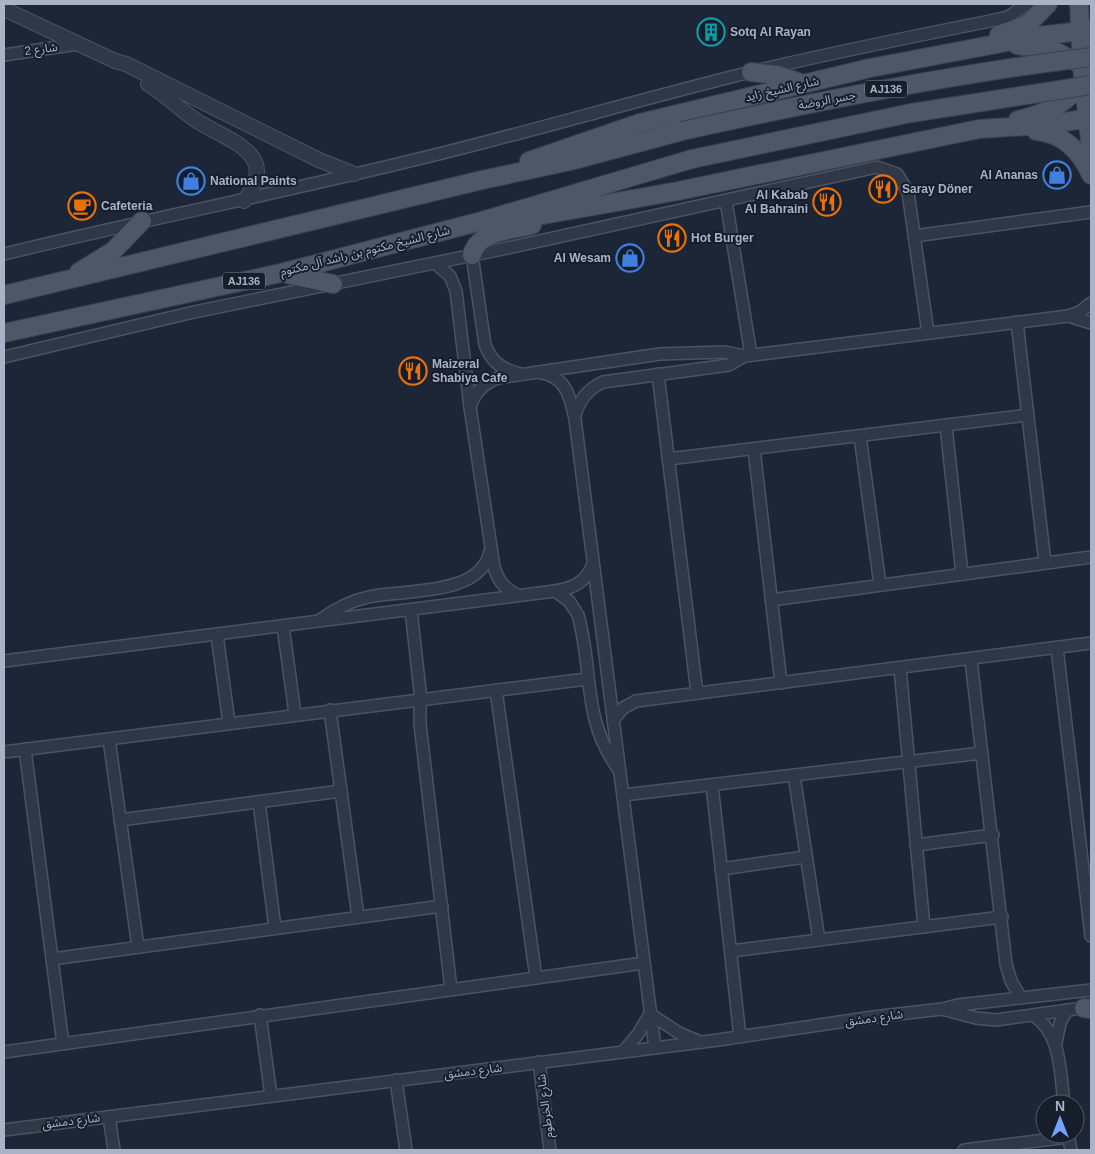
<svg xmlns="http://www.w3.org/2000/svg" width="1095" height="1154" viewBox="0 0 1095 1154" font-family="Arial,'Noto Sans Arabic',sans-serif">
  <rect width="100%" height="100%" fill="#1d2637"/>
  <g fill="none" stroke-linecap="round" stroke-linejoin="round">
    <g stroke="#4b5363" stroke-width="14">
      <g id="minor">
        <path d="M 4,55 L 78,44"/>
        <path d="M 726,201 L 751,355"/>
        <path d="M 914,236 L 1091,212"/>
        <path d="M 4,254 C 159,216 316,186 470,146 C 564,122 657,95 751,72 C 830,53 910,37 990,21 L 1008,17 L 1027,4"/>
        <path d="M 472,255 L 485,345 C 492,363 502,369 520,374"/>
        <path d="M 435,263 L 450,276 L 456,291 L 470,407 L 494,567 C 498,581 505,590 518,595"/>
        <path d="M 1068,316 L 1091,323"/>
        <path d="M 1017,322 L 1045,563"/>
        <path d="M 4,357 L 194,312 L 503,249 L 877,167 L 897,174 L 908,192 L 928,333"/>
        <path d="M 537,372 C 565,375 570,395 575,419 L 655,1048"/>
        <path d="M 658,374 L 697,693"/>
        <path d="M 470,407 C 475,392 483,384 498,378 L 660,354 L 725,352 L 745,356 L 1068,316 L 1080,312 L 1091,303"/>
        <path d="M 575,415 C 580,399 588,389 603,382 L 729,365 L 745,356"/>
        <path d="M 946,426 L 962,574"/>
        <path d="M 860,436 L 880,585"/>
        <path d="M 754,449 L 781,683"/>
        <path d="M 668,459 L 1028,415"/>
        <path d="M 555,591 L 569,601 L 578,615 C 594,672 581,718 619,770"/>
        <path d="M 771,600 L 1091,557"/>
        <path d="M 411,610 L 420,691 L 420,724 L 451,989"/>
        <path d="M 320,620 C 335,609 350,601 368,597 C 404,589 481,597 490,551"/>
        <path d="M 283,626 L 295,714"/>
        <path d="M 217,635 L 229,723"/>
        <path d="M 1057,648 L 1091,936"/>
        <path d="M 971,660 L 1006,964 L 1011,981 L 1021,998"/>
        <path d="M 4,661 L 555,591 C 574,588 586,582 593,564"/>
        <path d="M 900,668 L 924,927"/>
        <path d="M 496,690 L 536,978"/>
        <path d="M 330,710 L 358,917"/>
        <path d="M 613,720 L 623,708 L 636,701 L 1091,643"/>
        <path d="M 109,739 L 138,947"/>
        <path d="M 25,749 L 63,1044"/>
        <path d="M 4,752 L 587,679"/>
        <path d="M 794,775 L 819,940"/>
        <path d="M 712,785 L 740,1037"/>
        <path d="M 623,795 L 982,753"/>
        <path d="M 259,802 L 275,928"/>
        <path d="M 120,820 L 341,791"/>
        <path d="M 916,845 L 993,835"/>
        <path d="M 721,869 L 805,857"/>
        <path d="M 731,951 L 1002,917"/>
        <path d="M 52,959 L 442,906"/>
        <path d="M 942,1009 L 976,1018 L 996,1020 L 1090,1007"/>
        <path d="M 260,1015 L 271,1096"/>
        <path d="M 1033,1015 C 1062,1034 1060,1073 1064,1104"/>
        <path d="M 1056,1043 L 1060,1023 L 1067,1010"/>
        <path d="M 4,1052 L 644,963"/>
        <path d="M 623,1052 L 638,1034 L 650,1014 L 679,1033 L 698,1041"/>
        <path d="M 539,1062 L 550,1150"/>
        <path d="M 396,1080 L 406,1150"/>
        <path d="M 109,1117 L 114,1150"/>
        <path d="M 4,1130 L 718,1040 L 873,1017 L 942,1009 L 958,1005 L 1091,990"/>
        <path d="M 1068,1134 L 1071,1150"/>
        <path d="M 964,1150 L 1069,1137"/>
      </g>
    </g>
    <g stroke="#4b5363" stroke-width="16">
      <g id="tertiary">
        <path d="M 4,9 L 115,61 L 126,64 L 319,160 L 354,174"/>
        <path d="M 148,84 C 166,95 180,110 197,121 C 231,142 281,154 244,201"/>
      </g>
    </g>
    <g stroke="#3a4251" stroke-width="20">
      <g id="primary">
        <path d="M 1079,4 L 1082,66 L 1091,150"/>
        <path d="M 999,35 L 1028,24 L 1048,4"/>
        <path d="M 1017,45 L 1057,52 L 1080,64"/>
        <path d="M 751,72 L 778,75 L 803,84"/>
        <path d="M 1018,120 C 1043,114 1070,104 1083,79"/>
        <path d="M 1036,131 C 1062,133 1081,151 1091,175"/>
        <path d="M 529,161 L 640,123 L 870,68 L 1038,36 L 1091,30"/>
        <path d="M 515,220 L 678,191 L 979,129 L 1044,125 L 1091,118"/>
        <path d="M 472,255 C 478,231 511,230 532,225"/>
        <path d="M 79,272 L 113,251 L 142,221"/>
        <path d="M 287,274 L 333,284"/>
        <path d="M 4,295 L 482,180 L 570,161 L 682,131"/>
        <path d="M 4,333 L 281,273 L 482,221 L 692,159"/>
        <path d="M 1084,1008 L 1091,1009"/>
      </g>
    </g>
    <use href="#minor" stroke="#303848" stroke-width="11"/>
    <use href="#tertiary" stroke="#303848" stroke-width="14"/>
    <use href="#primary" stroke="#4e5768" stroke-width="18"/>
    <g stroke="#3a4251" stroke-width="20" stroke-linecap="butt">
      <g id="primary-bridge">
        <path d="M 682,131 C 818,101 953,74 1091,57"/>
        <path d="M 692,159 L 911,113 L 1091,85"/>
      </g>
    </g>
    <use href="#primary-bridge" stroke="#4e5768" stroke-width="18"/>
  </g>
  <defs>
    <g id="building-ring" transform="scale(1.4375)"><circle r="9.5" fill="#161e2c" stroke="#0f9aa8" stroke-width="1.5"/><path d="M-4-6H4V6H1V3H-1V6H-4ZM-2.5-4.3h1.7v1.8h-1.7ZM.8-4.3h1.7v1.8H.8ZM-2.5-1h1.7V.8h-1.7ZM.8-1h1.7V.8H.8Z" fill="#0f9aa8"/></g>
    <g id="shop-ring" transform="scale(1.4375)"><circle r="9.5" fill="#161e2c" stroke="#3f7fe0" stroke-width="1.5"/><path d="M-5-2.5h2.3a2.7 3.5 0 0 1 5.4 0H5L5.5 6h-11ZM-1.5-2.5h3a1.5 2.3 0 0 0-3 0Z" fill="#3f7fe0"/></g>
    <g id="restaurant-ring" transform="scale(1.4375)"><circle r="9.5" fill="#161e2c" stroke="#e8710a" stroke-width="1.5"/><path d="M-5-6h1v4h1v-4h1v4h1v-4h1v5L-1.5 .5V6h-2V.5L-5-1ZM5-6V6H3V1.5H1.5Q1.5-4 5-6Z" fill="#e8710a"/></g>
    <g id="cafe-ring" transform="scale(1.4375)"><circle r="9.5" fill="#161e2c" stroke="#e8710a" stroke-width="1.5"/><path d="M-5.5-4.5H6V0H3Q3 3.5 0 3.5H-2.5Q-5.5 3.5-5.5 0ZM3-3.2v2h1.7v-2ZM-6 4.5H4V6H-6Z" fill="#e8710a"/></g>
  </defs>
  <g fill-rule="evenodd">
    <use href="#building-ring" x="711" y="32"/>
    <use href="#shop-ring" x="1057" y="175"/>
    <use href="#shop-ring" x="191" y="181"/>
    <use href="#restaurant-ring" x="883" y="189"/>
    <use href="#restaurant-ring" x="827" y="202"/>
    <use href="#cafe-ring" x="82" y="206"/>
    <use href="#restaurant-ring" x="672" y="238"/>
    <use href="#shop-ring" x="630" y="258"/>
    <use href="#restaurant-ring" x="413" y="371"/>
  </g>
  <g text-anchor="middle" stroke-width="4" stroke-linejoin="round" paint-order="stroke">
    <g fill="#161e2c" stroke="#7e8697" stroke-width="1">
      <rect x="865" y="80.5" width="42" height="17" rx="4"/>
      <rect x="223" y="272.5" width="42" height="17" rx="4"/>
    </g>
    <g font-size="11" font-weight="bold" fill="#aab2c5">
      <text x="886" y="93">AJ136</text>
      <text x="244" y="285">AJ136</text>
    </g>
    <g font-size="12" font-weight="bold" fill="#aab2c5" stroke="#161e2c" text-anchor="start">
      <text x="730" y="36">Sotq Al Rayan</text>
      <text x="1038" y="179" text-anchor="end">Al Ananas</text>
      <text x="210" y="185">National Paints</text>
      <text x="902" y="193">Saray Döner</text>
      <text x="808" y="199" text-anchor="end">Al Kabab<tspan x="808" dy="14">Al Bahraini</tspan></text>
      <text x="101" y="210">Cafeteria</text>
      <text x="691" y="242">Hot Burger</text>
      <text x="611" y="262" text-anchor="end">Al Wesam</text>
      <text x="432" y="368">Maizeral<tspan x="432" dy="14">Shabiya Cafe</tspan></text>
    </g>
    <g font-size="12" fill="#aab2c5" stroke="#161e2c">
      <text transform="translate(41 49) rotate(-7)" y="4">شارع 2</text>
      <text transform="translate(782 89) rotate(-13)" y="4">شارع الشيخ زايد</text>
      <text transform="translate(827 100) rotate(-11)" y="4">جسر الروضة</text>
      <text transform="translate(365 251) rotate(-14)" y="4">شارع الشيخ مكتوم بن راشد آل مكتوم</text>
      <text transform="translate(874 1018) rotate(-8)" y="4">شارع دمشق</text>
      <text transform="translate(473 1071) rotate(-7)" y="4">شارع دمشق</text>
      <text transform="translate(545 1106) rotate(-97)" y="4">شارع الخرطوم</text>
      <text transform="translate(71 1121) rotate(-7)" y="4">شارع دمشق</text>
    </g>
  </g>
  <rect width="1095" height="1154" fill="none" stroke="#aab2c5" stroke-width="10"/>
  <g transform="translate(1060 1119)"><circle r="24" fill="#161e2c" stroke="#515969"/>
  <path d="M0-4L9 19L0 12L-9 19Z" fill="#75a1ff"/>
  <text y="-8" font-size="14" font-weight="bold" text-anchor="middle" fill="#aab2c5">N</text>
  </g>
</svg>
